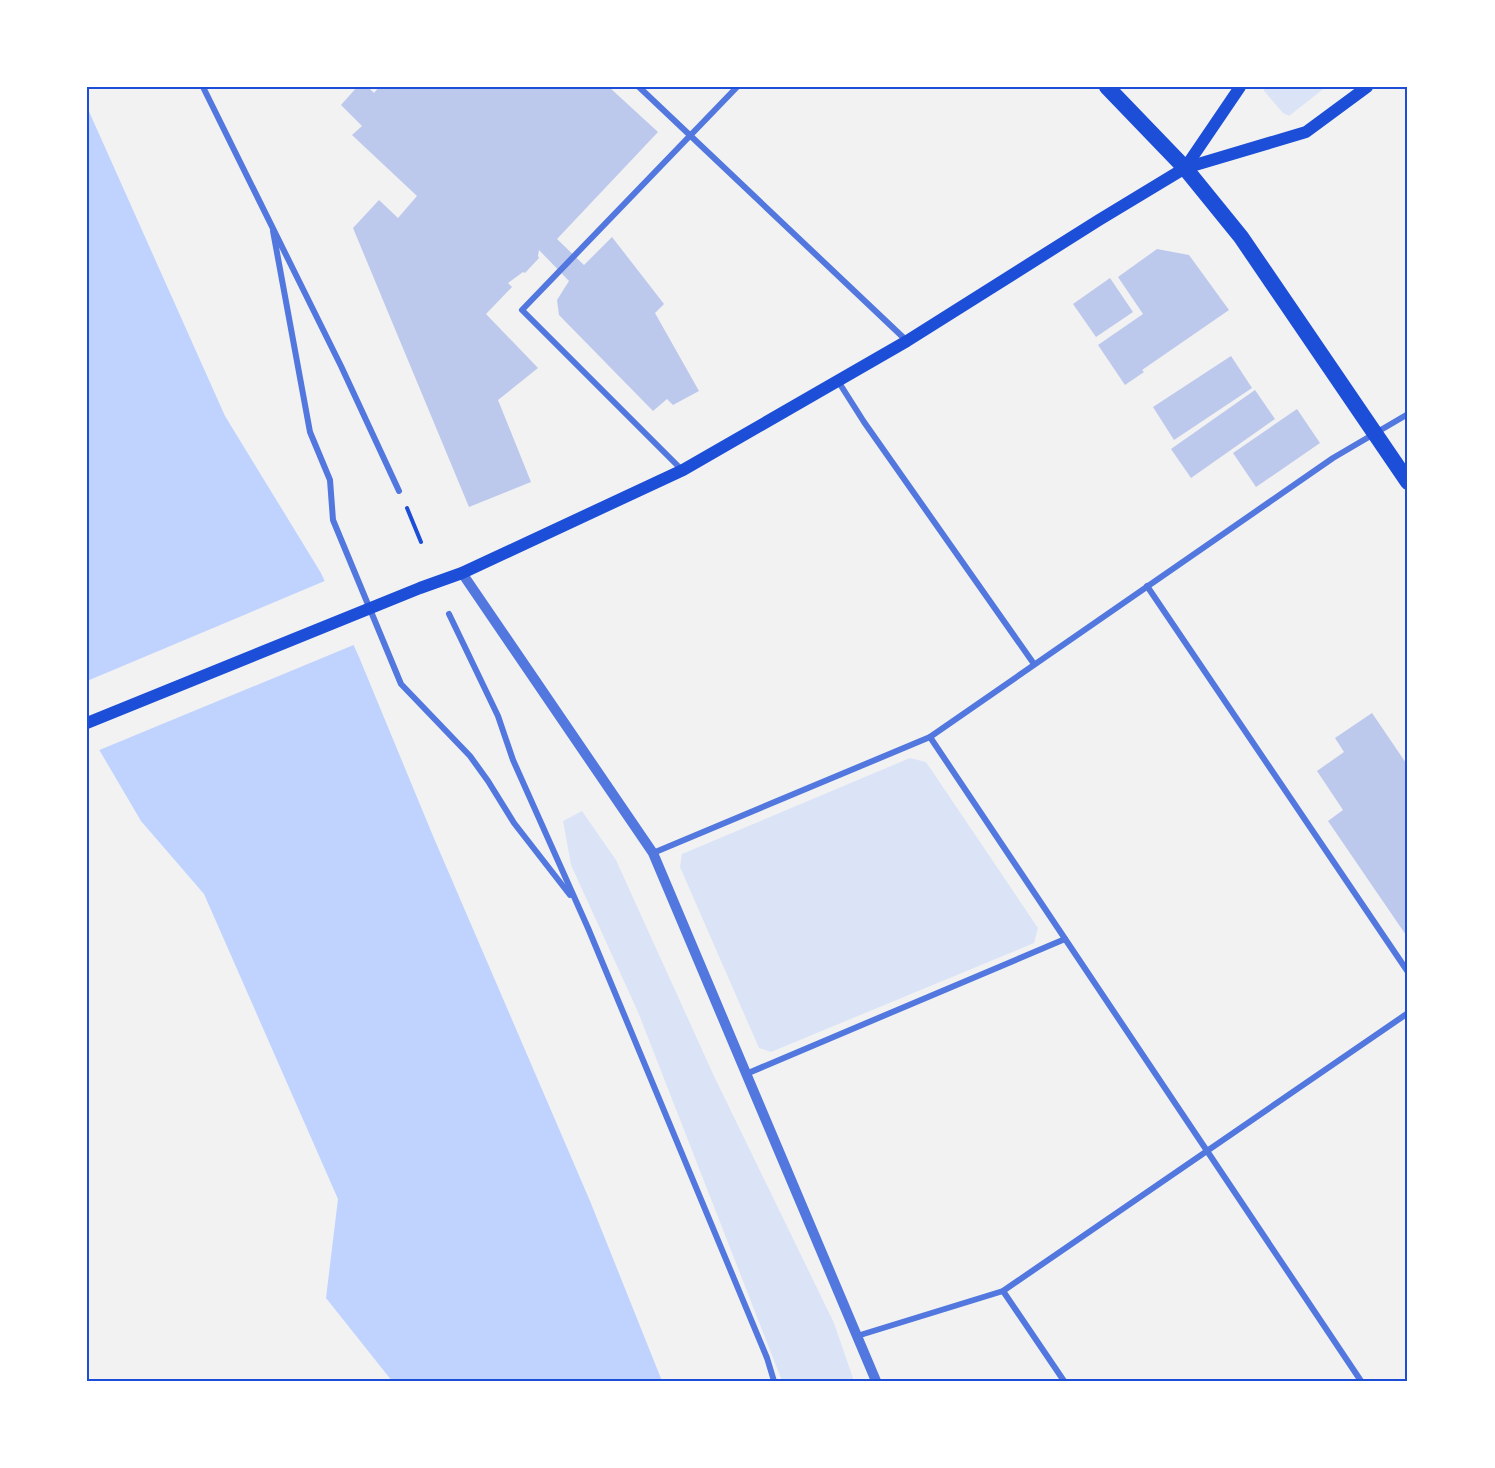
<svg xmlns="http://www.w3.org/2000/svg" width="1495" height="1468" viewBox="0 0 1495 1468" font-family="Barlow,sans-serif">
  <rect width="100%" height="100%" fill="#f2f2f2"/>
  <g fill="#dbe4f7">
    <path d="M 1264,87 L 1326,87 L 1289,116 L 1283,113 L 1264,91 Z"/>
    <path d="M 910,758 L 926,762 L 1038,928 L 1034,943 L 771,1052 L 759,1048 L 680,867 L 682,854 Z"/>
    <path d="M 582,811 L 616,860 L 714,1076 L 834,1323 L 854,1381 L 782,1381 L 638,1012 L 571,865 L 563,821 Z"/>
  </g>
  <path fill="#bfd3fe" d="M 87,107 L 225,416 L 321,573 L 359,657 L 433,836 L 590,1201 L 662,1381 L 392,1381 L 326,1298 L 338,1199 L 204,894 L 141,821 L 87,729 Z"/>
  <path fill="#f2f2f2" d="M 327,580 L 356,644 L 97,751 L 87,735 L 87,681 Z"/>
  <g fill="#bdc9ec">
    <path d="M 357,87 L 368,87 L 374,93 L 379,87 L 609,87 L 658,132 L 557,239 L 584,265 L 612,237 L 664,304 L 655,313 L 699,391 L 673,405 L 667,399 L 653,411 L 559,315 L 557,300 L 569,281 L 539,250 L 538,256 L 539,258 L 525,273 L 523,272 L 508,283 L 512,287 L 486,314 L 538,368 L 498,400 L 531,482 L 469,507 L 353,228 L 379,200 L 398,218 L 417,196 L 352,135 L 362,126 L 341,105 Z"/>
    <path d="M 1157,249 L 1189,255 L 1229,310 L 1142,370 L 1144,372 L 1125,385 L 1098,345 L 1143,314 L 1118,277 Z"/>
    <path d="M 1110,278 L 1133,312 L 1096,337 L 1073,304 Z"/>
    <path d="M 1231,356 L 1252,388 L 1174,440 L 1153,407 Z"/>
    <path d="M 1255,390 L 1275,419 L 1191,478 L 1171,449 Z"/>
    <path d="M 1297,409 L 1320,443 L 1256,487 L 1233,453 Z"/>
    <path d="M 1372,713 L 1408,766 L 1408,938 L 1328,821 L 1343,810 L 1317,771 L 1344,752 L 1335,738 Z"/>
  </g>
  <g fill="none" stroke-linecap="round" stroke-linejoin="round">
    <path stroke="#1d4ed8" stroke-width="4" d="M 407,508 L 421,542"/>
    <g stroke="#5277de" stroke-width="6">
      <path d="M 203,87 L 341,366 L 399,491"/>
      <path d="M 639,87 L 907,341"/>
      <path d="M 273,231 L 310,432 L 330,480 L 333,520 L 401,684 L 470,756 L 488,781 L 514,823 L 570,895"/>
      <path d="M 838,381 L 864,422 L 1034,664"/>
      <path d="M 682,470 L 522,310 L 737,87"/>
      <path d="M 1147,586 L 1408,972"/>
      <path d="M 449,614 L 498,716 L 513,760 L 588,928 L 767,1358 L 774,1381"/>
      <path d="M 930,737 L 1361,1381"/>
      <path d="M 653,853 L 930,737 L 1333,458 L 1408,414"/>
      <path d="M 746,1074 L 1065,939"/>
      <path d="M 1003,1291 L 1064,1381"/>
      <path d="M 857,1336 L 1003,1291 L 1408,1013"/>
    </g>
    <path stroke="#5277de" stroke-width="10" d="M 462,573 L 653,853 L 876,1381"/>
    <g stroke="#1d4ed8" stroke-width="12">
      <path d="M 1185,168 L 1240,87"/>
      <path d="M 87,723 L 420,588 L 462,573 L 683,470 L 907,341 L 1099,220 L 1185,168 L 1306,132 L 1367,87"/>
    </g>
    <path stroke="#1d4ed8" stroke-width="16" d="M 1107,87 L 1185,168 L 1241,237 L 1408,482"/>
  </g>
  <rect width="1495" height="1468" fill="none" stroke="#ffffff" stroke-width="177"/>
  <rect x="88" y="88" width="1318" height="1292" fill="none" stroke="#1d4ed8" stroke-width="2"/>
</svg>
